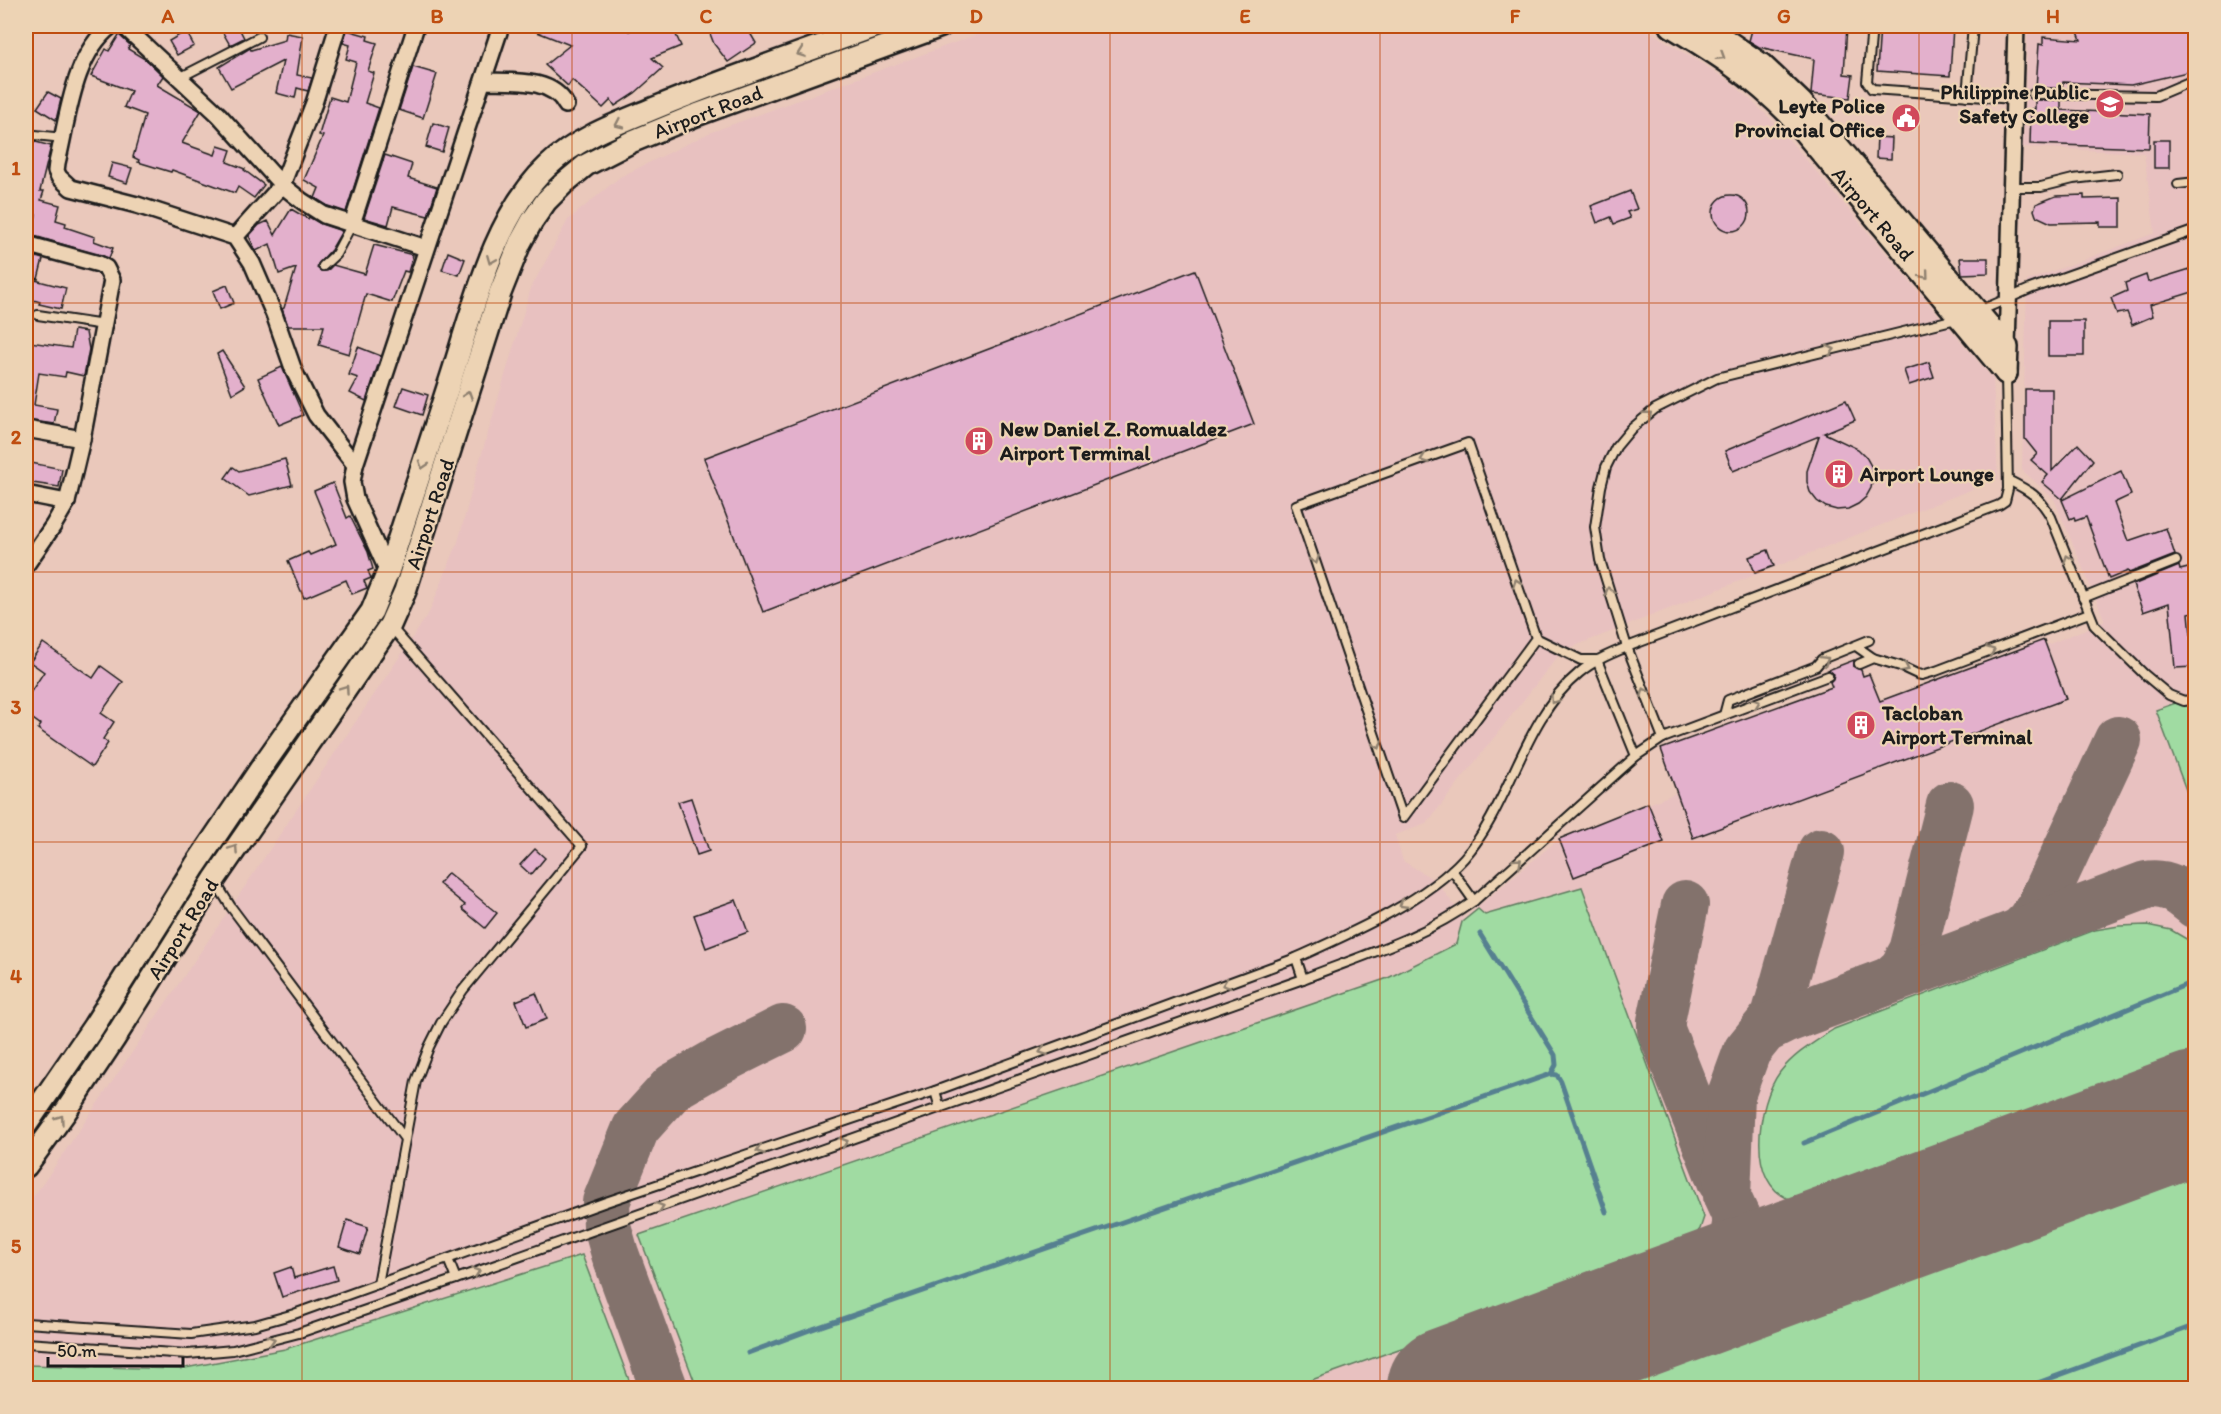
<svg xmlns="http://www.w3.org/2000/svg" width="2221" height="1414" viewBox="0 0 2221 1414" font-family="Itim,sans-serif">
  <rect width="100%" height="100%" fill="#eac8bb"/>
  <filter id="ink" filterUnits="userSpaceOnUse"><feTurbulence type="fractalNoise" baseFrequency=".0167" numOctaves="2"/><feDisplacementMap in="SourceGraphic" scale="12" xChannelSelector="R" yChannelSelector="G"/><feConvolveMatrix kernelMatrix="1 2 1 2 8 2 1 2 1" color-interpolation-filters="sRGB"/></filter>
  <g filter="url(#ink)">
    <path fill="#e8c1c0" d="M 1000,26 L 1641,26 L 1731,82 L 1773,121 L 1993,379 L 1998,479 L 1562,651 L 1426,824 L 1395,835 L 1403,861 L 1436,881 L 1464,918 L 1559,839 L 1676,793 L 1661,749 L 1831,687 L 1826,671 L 1858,659 L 1864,675 L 1869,674 L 1880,701 L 2044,640 L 2047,645 L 2105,621 L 2054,499 L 2022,470 L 2027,281 L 2155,233 L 2144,153 L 2023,147 L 2028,26 L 2195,26 L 2195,1388 L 26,1388 L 26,1207 L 44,1182 L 231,907 L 429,613 L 458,542 L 479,463 L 531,288 L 568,220 L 620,177 L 709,133 Z"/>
    <g fill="#a0dba2" stroke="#5e7c5f" stroke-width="1.5">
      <path d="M 2195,696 L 2195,814 L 2156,710 Z"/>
      <path d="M 1582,887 L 1704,1217 L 1700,1229 L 1686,1247 L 1289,1388 L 697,1388 L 639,1235 L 1388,978 L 1456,944 L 1462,922 L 1478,909 L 1485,915 Z"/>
      <path d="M 2147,925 L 2171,930 L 2195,944 L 2195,1051 L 1792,1200 C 1745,1186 1757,1103 1780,1072 C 1795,1053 1815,1042 1834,1029 L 2095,930 L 2119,926 Z"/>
      <path d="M 2195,1176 L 2195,1388 L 1617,1388 Z"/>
      <path d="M 582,1255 L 632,1388 L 26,1388 L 26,1365 L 180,1369 L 285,1349 Z"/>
    </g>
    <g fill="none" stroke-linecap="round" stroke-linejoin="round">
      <g stroke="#568090" stroke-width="5">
        <path d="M 1480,934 L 1555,1055 L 1556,1065 L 1551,1074"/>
        <path d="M 1804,1143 L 2195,981"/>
        <path d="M 748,1353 L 807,1331 L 1551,1074 L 1557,1075 L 1561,1082 L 1606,1212"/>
        <path d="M 2024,1388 L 2196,1325"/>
      </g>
      <g stroke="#83726c" stroke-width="48">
        <path d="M 1685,905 L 1661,1021 L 1661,1030 L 1721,1181"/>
        <path d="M 2019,933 L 2031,921 L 2040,907 L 2118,740"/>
        <path d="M 1892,979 L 1903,969 L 1913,951 L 1950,805"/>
        <path d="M 1764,1030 L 1775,1016 L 1821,852"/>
        <path d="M 1737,1219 C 1746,1246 1756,1264 1787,1263"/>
        <path d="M 1685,1301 L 1718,1285 L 1727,1275 L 1737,1219 L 1727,1197 L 1731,1095 L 1747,1051 L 1764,1030 L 1784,1020 L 2146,885 C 2168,881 2180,892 2196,905"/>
        <path d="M 664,1388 L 615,1254 L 607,1226 L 606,1202 L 636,1128 L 673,1087 L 715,1063 L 783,1029"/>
      </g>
      <path stroke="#83726c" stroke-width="122" d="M 1448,1388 L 2196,1112"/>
    </g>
    <g fill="#e3b0cc" stroke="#1c1c1c" stroke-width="1.5">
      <path d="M 232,26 L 238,26 L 244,38 L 230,45 L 222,31 Z"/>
      <path d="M 522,26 L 624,26 L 629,31 L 639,26 L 672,26 L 681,46 L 652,58 L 663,68 L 635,93 L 615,106 L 611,100 L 603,108 L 572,80 L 568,86 L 545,65 L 570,45 Z"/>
      <path d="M 707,26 L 746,26 L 756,43 L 728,62 L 714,44 Z"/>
      <path d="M 1753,26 L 1847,26 L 1844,74 L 1853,75 L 1850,98 L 1811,94 L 1814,59 L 1759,47 L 1749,41 Z"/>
      <path d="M 1880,26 L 1953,26 L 1950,76 L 1877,71 Z"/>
      <path d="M 2076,26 L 2196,26 L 2196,70 L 2131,85 L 2063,82 L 2062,88 L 2036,88 L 2039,44 L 2043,45 L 2043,37 L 2081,40 Z"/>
      <path d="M 347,30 L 368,36 L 367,40 L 377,43 L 368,71 L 374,73 L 365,103 L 379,108 L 346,212 L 328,206 L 315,198 L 319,188 L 304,180 L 323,136 L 319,135 L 330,97 L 346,102 L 356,62 L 346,59 L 350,45 L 343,43 Z"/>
      <path d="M 186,31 L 194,46 L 177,55 L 169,41 Z"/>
      <path d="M 286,33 L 303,36 L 297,75 L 312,78 L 308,91 L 297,88 L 295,98 L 276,93 L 283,61 L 231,88 L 219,67 L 250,48 L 251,50 L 285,40 Z"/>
      <path d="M 119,35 L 130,45 L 128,49 L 148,61 L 163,76 L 157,85 L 201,111 L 182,143 L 215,155 L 218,146 L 231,150 L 227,162 L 245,169 L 244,170 L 264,185 L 254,198 L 238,187 L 235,193 L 172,170 L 171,172 L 138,162 L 139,160 L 133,157 L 145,115 L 124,107 L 131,91 L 91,76 L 106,49 L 109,51 Z"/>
      <path d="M 413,67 L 437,74 L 423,118 L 399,110 Z"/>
      <path d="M 48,92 L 61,99 L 56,120 L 37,108 Z"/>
      <path d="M 2035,100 L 2061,100 L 2061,110 L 2150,114 L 2149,148 L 2030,144 L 2031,109 L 2035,109 Z"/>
      <path d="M 433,123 L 449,128 L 442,152 L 426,147 Z"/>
      <path d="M 1877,137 L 1892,138 L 1891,159 L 1876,158 Z"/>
      <rect x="2154" y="140" width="15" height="28"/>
      <path d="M 32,141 L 51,146 L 40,191 L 44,191 L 41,200 L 60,205 L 56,220 L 66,223 L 65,227 L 95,237 L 94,241 L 113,248 L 109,258 L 31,235 L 36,215 L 26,212 L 26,167 Z"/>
      <path d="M 385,155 L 412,164 L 408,178 L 437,187 L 428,216 L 393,207 L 388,225 L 364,218 Z"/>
      <path d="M 112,163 L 132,168 L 127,183 L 108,177 Z"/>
      <path d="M 1630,191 L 1637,209 L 1627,212 L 1630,218 L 1614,224 L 1611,217 L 1597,223 L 1591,206 Z"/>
      <path d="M 2084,195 L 2084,199 L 2121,198 L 2121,227 L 2100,227 L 2100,222 L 2051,223 L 2036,216 L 2034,210 L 2036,204 L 2056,196 Z"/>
      <circle cx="1731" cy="213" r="18"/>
      <path d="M 291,209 L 308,219 L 309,217 L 321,224 L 342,231 L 331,250 L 318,264 L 317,268 L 321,271 L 327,271 L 333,265 L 365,274 L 374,245 L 413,255 L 408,272 L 404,271 L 392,302 L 366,294 L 349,354 L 319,345 L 324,326 L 288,326 L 282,309 L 284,308 L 296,268 L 279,274 L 270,244 L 256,251 L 249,236 L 259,225 L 268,221 L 275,235 Z"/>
      <path d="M 448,252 L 465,259 L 459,275 L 442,270 Z"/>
      <path d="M 26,254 L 43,259 L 38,279 L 26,276 Z"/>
      <path d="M 1960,258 L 1988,258 L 1988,273 L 1962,274 Z"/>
      <path d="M 2190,269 L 2196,291 L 2150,305 L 2153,316 L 2132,325 L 2127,312 L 2117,314 L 2111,298 L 2127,291 L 2125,283 L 2146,275 L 2148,282 Z"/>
      <path d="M 1195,270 L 1254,424 L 763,612 L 704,458 Z"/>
      <path d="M 35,280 L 66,288 L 61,309 L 39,304 L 40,302 L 30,299 Z"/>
      <path d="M 227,285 L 234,303 L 220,309 L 213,291 Z"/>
      <rect x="2048" y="321" width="36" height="35"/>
      <path d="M 74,330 L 86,332 L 89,349 L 84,376 L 66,372 L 65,377 L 39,373 L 34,405 L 57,409 L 54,424 L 26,420 L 26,368 L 30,342 L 71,348 Z"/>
      <path d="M 358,347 L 381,356 L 366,401 L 350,393 L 358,378 L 349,375 Z"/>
      <path d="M 222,351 L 245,386 L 232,394 L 217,354 Z"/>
      <path d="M 1929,362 L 1934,377 L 1909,385 L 1904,370 Z"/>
      <path d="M 282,367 L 303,415 L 279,425 L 258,378 Z"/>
      <path d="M 403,387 L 428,395 L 422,415 L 396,406 Z"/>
      <path d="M 2025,389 L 2052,389 L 2052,471 L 2078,444 L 2093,460 L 2062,499 L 2042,482 L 2048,475 L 2031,460 L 2037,454 L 2025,439 Z"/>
      <path d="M 1846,400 L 1855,420 L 1824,433 L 1858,449 L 1866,457 L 1871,466 L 1873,477 L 1871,488 L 1866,497 L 1858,504 L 1848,509 L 1837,510 L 1826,507 L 1817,501 L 1810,492 L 1807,482 L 1807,471 L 1819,436 L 1733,471 L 1725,451 Z"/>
      <path d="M 285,459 L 292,485 L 249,496 L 225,478 L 233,467 L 239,471 Z"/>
      <path d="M 26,462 L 62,469 L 59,487 L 26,482 Z"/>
      <path d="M 2121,471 L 2131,495 L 2114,503 L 2128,541 L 2166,528 L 2175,555 L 2129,573 L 2128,571 L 2109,579 L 2086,517 L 2075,521 L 2074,517 L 2070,519 L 2062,500 Z"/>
      <path d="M 333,483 L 347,518 L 350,516 L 368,552 L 373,569 L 368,571 L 371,578 L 364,581 L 367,588 L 352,594 L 346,580 L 304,598 L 288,561 L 308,552 L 310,555 L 336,544 L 314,491 Z"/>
      <path d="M 1768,550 L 1774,566 L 1755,573 L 1749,557 Z"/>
      <path d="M 2179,566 L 2180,570 L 2196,566 L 2196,611 L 2189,613 L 2194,667 L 2175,668 L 2169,603 L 2143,612 L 2133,585 Z"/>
      <path d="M 2044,640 L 2066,699 L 1693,838 L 1661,749 L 1832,687 L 1830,682 L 1833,679 L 1834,674 L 1828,670 L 1854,660 L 1854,667 L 1861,670 L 1863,676 L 1869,674 L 1880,701 Z"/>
      <path d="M 43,643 L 93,678 L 101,666 L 123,682 L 101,713 L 114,722 L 103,739 L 108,743 L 92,767 L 38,729 L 41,725 L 26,714 L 26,699 L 44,672 L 30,662 Z"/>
      <path d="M 691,798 L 709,851 L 697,855 L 678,802 Z"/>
      <path d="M 1648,803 L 1664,842 L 1574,877 L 1559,839 Z"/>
      <path d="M 535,849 L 545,858 L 531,875 L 520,865 Z"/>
      <path d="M 448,873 L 497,913 L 485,928 L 462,909 L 465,905 L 439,884 Z"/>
      <path d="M 736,900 L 748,932 L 706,948 L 694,915 Z"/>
      <path d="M 536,993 L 547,1019 L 526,1027 L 516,1001 Z"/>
      <path d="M 347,1220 L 368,1227 L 360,1254 L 339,1247 Z"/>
      <path d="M 333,1266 L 337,1280 L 282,1297 L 274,1273 L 291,1267 L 294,1278 Z"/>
    </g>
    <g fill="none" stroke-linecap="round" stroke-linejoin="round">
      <g stroke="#1c1c1c" stroke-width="12">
        <g id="service">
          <path d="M 1872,26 L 1867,82 L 1872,89 L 2014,99"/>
          <path d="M 179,78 L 259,37"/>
          <path d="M 2033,94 L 2156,96 L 2196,79"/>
          <path d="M 1967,96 L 1973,26"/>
          <path d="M 26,134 L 63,138"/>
          <path d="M 2178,184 L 2196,182"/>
          <path d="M 2012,187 L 2041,187 L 2073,179 L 2117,174"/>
          <path d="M 323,266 L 336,254 L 352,224"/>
          <path d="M 1979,311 L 2030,289 L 2196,230"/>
          <path d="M 38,315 L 104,325"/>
          <path d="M 2008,480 C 2030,491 2039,496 2051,517 L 2095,626 L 2144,674 L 2169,695 L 2184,701 L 2196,699"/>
          <path d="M 2083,598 L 2176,561"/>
          <path d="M 1536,638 L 1403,818 L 1296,505 L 1468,443 L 1536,638 L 1581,660 L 1595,660"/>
          <path d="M 1856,646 L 1873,658 L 1900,666 L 1917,674 L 1922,675 L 1936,671 L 2089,613"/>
          <path d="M 1597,660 L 1636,756"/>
          <path d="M 1859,664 L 1873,658"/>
          <path d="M 1724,715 L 1728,700 L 1816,666 L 1822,659 L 1869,640"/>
          <path d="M 1663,738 L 1627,647 L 1600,560 L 1595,527 L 1601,487 L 1606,467 L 1616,447 L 1631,429 L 1655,409 L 1717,378 L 1956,319"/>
          <path d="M 1452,870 L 1474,901"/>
          <path d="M 216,883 L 231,907 L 405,1139"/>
          <path d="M 1296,958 L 1303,979"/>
          <path d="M 935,1091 L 940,1108"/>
          <path d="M 448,1259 L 456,1279"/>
          <path d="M 378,1284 L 416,1081 L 429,1047 L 441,1023 L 463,990 L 582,846 L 391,627"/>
          <path d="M 26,1323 L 191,1334 L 255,1325 L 294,1314 L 606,1202 L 935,1091 L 1296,958 C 1349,934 1424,902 1464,858 C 1511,804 1523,719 1579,673 C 1593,661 1610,654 1627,647 L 1999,505 L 2005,501 L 2008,489 L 2006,374"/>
          <path d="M 26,1343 L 188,1354 L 233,1350 L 299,1333 L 456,1279 L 1303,979 C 1361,956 1423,938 1474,901 L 1636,756 L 1663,738 L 1828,676"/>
        </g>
      </g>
      <g stroke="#1c1c1c" stroke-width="20">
        <g id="minor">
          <path d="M 111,26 C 73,55 68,118 57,163 L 56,171 L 59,177 L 71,188 L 137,205 L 235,237 L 252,263 L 274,314 L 294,371 L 316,415 L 355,465"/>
          <path d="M 124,26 L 219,115 L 282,185 L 302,201 L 324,215 L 426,248"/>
          <path d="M 484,81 C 512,82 552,77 566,105"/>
          <path d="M 352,224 L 416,26"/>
          <path d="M 235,237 L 282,185 L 314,103 L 338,26"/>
          <path d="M 26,244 L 99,264 L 106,268 L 112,280 L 82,439 L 67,502 L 53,526 L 26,565"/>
          <path d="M 2007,347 L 2016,26"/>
          <path d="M 26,429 L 82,439"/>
          <path d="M 26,494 L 67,502"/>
          <path d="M 388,572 L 355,499 L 352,482 L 355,465 L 501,26"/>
        </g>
      </g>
      <g stroke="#1c1c1c" stroke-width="26">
        <g id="secondary">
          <path d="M 1671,26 C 1716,53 1752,76 1789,114 L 2006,373"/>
          <path d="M 1705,26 L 1762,65 L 1801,102 L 2007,347 L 2006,373"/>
          <path d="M 26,1125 L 94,1026 L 195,866 L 266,761 L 372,611 L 388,572 C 409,507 430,443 451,378 C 473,310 494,216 548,166 C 577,138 619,123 655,108 C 728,78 802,53 876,26"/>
          <path d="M 26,1166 L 66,1111 L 114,1039 L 214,880 L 390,625 L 405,591 L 500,293 L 520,243 L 532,221 L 546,201 L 563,184 L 586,165 L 633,141 L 696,115 L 941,26"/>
        </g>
      </g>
      <use href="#service" stroke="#edd3b4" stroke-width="8"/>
      <use href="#minor" stroke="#edd3b4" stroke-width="15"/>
      <use href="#secondary" stroke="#edd3b4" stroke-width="21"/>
    </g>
    <defs><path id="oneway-chevron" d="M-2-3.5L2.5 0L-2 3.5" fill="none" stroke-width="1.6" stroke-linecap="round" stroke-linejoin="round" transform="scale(1.5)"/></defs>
    <g stroke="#8f8170">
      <use href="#oneway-chevron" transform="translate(801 53) rotate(160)"/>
      <use href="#oneway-chevron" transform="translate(1721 56) rotate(32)"/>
      <use href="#oneway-chevron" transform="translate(619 124) rotate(155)"/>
      <use href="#oneway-chevron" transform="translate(491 260) rotate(112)"/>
      <use href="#oneway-chevron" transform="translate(1925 275) rotate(50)"/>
      <use href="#oneway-chevron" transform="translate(1831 350) rotate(-14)"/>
      <use href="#oneway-chevron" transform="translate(468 395) rotate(-72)"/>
      <use href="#oneway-chevron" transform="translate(1648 415) rotate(-39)"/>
      <use href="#oneway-chevron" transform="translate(1424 459) rotate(160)"/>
      <use href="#oneway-chevron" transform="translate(423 465) rotate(108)"/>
      <use href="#oneway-chevron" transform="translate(2068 559) rotate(-111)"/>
      <use href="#oneway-chevron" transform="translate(1315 560) rotate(71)"/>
      <use href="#oneway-chevron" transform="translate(1517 583) rotate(-109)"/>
      <use href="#oneway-chevron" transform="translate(1609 591) rotate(-106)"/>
      <use href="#oneway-chevron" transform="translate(1991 651) rotate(-21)"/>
      <use href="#oneway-chevron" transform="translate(1825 660) rotate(-32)"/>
      <use href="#oneway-chevron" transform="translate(1905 668) rotate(25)"/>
      <use href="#oneway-chevron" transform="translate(345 689) rotate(-55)"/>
      <use href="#oneway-chevron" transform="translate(1645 692) rotate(-112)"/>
      <use href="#oneway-chevron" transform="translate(1554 700) rotate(125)"/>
      <use href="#oneway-chevron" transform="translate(1756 703) rotate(-21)"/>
      <use href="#oneway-chevron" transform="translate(1378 745) rotate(71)"/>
      <use href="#oneway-chevron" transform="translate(234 849) rotate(-56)"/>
      <use href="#oneway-chevron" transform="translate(1518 862) rotate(-42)"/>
      <use href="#oneway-chevron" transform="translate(1403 904) rotate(149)"/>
      <use href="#oneway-chevron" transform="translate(1226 984) rotate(160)"/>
      <use href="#oneway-chevron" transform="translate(1043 1051) rotate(160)"/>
      <use href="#oneway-chevron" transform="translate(60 1119) rotate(-54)"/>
      <use href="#oneway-chevron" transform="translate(844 1142) rotate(-19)"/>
      <use href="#oneway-chevron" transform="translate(760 1150) rotate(161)"/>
      <use href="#oneway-chevron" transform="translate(660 1207) rotate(-19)"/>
      <use href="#oneway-chevron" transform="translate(476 1272) rotate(-19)"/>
      <use href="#oneway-chevron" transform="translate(271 1340) rotate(-16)"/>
    </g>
  </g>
  <path fill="none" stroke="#bf4d0f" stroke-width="1.5" stroke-opacity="0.55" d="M 302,26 L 302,1388M 572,26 L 572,1388M 841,26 L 841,1388M 1110,26 L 1110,1388M 1380,26 L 1380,1388M 1649,26 L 1649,1388M 1919,26 L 1919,1388M 26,303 L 2196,303M 26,572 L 2196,572M 26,842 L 2196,842M 26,1111 L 2196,1111"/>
  <defs>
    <g id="university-disc" transform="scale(1.5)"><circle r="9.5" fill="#d1495b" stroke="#edd3b4"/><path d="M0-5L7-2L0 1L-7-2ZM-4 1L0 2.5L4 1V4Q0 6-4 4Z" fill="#fff"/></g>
    <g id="civic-disc" transform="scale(1.5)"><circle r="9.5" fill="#d1495b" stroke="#edd3b4"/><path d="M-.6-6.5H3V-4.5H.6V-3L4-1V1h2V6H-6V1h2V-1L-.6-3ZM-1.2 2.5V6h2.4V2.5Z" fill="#fff"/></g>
    <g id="building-disc" transform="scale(1.5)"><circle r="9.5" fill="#d1495b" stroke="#edd3b4"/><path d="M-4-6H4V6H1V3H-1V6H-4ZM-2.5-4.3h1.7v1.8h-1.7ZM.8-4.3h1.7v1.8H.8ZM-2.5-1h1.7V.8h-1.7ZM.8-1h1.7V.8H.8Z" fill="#fff"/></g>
  </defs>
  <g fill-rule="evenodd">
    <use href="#university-disc" x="2110" y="104"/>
    <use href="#civic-disc" x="1906" y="118"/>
    <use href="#building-disc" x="979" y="441"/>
    <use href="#building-disc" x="1839" y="474"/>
    <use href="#building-disc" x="1861" y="725"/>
  </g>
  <g text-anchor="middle" stroke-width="4.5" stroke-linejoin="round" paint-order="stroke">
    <g font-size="21" font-weight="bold" fill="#1c1c1c" stroke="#edd3b4" text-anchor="start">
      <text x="2089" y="99" text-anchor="end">Philippine Public<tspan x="2089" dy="24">Safety College</tspan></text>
      <text x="1885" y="113" text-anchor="end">Leyte Police<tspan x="1885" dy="24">Provincial Office</tspan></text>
      <text x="1000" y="436">New Daniel Z. Romualdez<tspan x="1000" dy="24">Airport Terminal</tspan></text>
      <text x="1860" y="481">Airport Lounge</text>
      <text x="1882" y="720">Tacloban<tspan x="1882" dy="24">Airport Terminal</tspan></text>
    </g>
    <g font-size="21" fill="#1c1c1c" stroke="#edd3b4">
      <text transform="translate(708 112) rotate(-21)" y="7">Airport Road</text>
      <text transform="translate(1873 214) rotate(50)" y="7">Airport Road</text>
      <text transform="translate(430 514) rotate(-72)" y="7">Airport Road</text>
      <text transform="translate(183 929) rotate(-58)" y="7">Airport Road</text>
    </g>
  </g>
  <rect width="2221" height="1414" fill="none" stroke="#edd3b4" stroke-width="66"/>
  <path d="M48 1357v9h135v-9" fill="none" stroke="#1c1c1c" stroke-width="3"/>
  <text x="57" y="1357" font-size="18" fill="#1c1c1c" stroke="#edd3b4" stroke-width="4.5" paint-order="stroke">50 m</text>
  <rect x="33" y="33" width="2155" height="1348" fill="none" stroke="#bf4d0f" stroke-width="2"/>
  <g font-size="20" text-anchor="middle" font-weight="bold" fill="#bf4d0f">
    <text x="168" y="23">A</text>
    <text x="437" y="23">B</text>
    <text x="706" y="23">C</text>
    <text x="976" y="23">D</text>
    <text x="1245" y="23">E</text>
    <text x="1515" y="23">F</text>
    <text x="1784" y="23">G</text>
    <text x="2053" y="23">H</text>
    <text x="16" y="175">1</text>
    <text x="16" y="444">2</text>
    <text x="16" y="714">3</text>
    <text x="16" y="983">4</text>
    <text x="16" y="1253">5</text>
  </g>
</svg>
